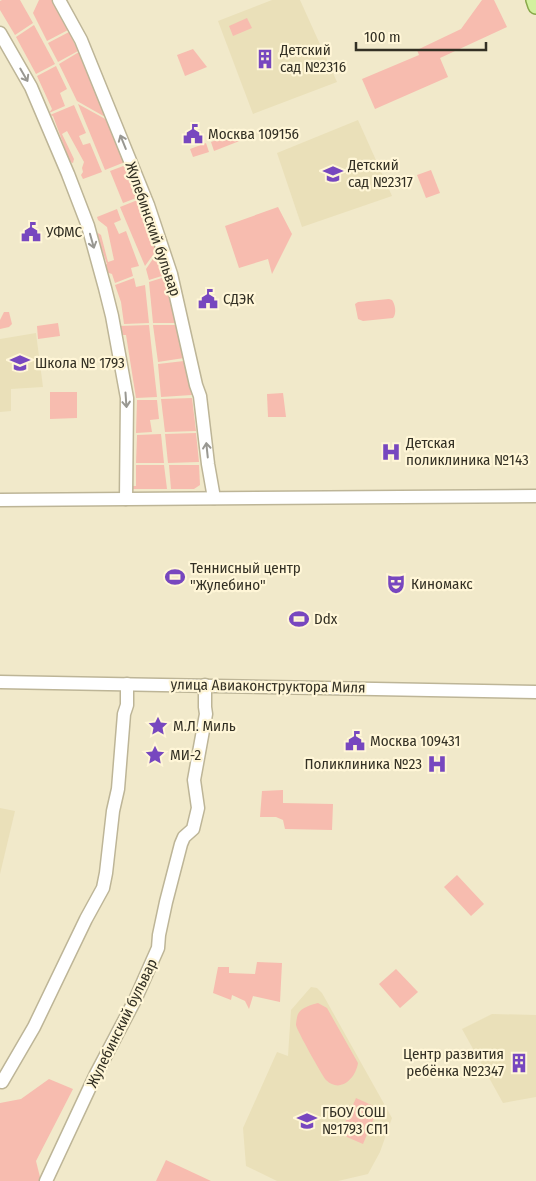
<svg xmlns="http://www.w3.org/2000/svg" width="536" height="1181" viewBox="0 0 536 1181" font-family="'Fira Sans Condensed',sans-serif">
<rect width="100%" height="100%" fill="#f1e9ca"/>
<g fill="#eae0b9">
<polygon points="272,0 300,0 337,82 253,114 218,21"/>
<polygon points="358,120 392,196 302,227 277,153"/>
<polygon points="36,333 43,387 11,389 11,411 0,412 0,339"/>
<polygon points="0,808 15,811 0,874"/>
<polygon points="311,987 317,988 322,993 392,1118 380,1152 368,1174 338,1181 277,1181 246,1166 243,1128 277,1052 288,1056 291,1010"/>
<polygon points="492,1014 536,1015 536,1097 503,1103 462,1029"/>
</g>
<g fill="#f7bcaf">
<polygon points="2,0 20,0 33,23 15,35 0,10 0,1"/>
<polygon points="39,0 52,0 68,30 47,41 33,13"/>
<polygon points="482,0 494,0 507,27 440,58 448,77 375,109 362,79 419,55 417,50 461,29"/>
<polygon points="247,18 252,28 233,36 229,26"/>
<polygon points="34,25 55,64 36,74 16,37"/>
<polygon points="69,32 78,51 58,62 48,43"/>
<polygon points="193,49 207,67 185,76 177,55"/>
<polygon points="79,52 107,118 77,101 59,64"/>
<polygon points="56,66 67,89 60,93 65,106 49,113 52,109 37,76"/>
<polygon points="78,104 109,121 125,162 105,170"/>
<polygon points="74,105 86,133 79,136 83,145 90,143 102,172 83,179 81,175 83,172 82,168 84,162 67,131 62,134 74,159 73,163 70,162 53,116 50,115"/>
<polygon points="239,132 242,140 214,151 211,142"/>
<polygon points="206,143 209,152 193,157 190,149"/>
<polygon points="126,165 139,197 123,203 110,171"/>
<polygon points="431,170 440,193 426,198 417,175"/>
<polygon points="140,199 158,248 145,266 120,207"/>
<polygon points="278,207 292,234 272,274 268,259 239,268 225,226"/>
<polygon points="117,209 121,220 114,223 119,234 126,231 139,266 131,268 133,276 115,283 112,274 106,272 103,266 107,264 102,250 97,249 94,239 98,233 101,235 108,262 114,260 107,227 98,220 97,217"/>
<polygon points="159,250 165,275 149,280 146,269"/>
<polygon points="165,277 176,323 153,323 149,282"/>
<polygon points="134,278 136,287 145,285 149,323 124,324 121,302 115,285"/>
<path d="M389,299L392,300C395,304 397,313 393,318L363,321L358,319L355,304L358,302Z"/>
<polygon points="4,312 9,312 12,324 9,327 0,329 0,320"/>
<polygon points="58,323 60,336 38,339 37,326"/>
<polygon points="149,325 157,397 136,398 126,335 119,335 118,326"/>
<polygon points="153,325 176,325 184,358 158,362"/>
<polygon points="184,361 192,395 161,397 158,364"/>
<polygon points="50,392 77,392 77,418 50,419"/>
<polygon points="283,393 286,417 268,417 267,394"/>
<polygon points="192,398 196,431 165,432 161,399"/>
<polygon points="137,400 157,400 159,419 150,420 152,432 136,433"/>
<polygon points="196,433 199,462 168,463 165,434"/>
<polygon points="161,434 164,463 136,463 137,435"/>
<polygon points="136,465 164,465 167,489 130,489 130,486 136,486"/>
<polygon points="169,465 199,465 200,485 194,489 171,489"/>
<polygon points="283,790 283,803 333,804 332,830 285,829 283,820 276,817 260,817 262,791"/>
<polygon points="457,875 484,904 471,916 444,887"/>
<polygon points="257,962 282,963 280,1002 253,996 249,1009 245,1001 232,995 231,1000 213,993 218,967 229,967 229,973 255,974"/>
<polygon points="396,969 418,992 400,1008 379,984"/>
<path d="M318,1003L327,1008L358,1063C356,1078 340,1094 326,1080C323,1077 296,1029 296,1025C296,1023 297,1016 298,1014C302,1007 311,1005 318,1003Z"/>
<polygon points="49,1079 73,1089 36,1161 41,1181 0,1181 0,1103 21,1099"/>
<polygon points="356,1098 378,1108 363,1144 340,1134"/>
<polygon points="166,1160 211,1181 156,1181"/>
</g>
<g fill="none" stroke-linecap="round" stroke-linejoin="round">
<defs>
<g id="minor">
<polyline points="59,0 81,40 148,205 171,274 196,385 200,396 208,464 214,498"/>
<polyline points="0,33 31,87 68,174 88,226 105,288 112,316 127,398 126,499"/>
<polyline points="0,500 536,496"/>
<polyline points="0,682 536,692"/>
<polyline points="2,1082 34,1027 86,919 103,888 106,873 113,811 118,789 124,714 127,705 127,684"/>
<polyline points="46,1181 96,1074 135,1000 158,948 159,935 166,902 181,844 184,837 193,829 198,808 194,780 206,714 205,707 205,685"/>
</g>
<polyline id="major" points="534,0 536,6"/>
</defs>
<use href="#minor" stroke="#bdb597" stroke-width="15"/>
<use href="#major" stroke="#88a84a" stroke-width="18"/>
<use href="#minor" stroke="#fff" stroke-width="12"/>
<use href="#major" stroke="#d3f19f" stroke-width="15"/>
</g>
<defs><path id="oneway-shaft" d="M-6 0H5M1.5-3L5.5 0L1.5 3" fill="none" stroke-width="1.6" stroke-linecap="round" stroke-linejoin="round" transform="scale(1.25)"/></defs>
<g stroke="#999892">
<use href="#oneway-shaft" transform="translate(24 75) rotate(60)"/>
<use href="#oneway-shaft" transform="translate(123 142) rotate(-112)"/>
<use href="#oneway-shaft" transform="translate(92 241) rotate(74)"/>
<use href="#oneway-shaft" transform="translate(126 400) rotate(86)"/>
<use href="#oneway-shaft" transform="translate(207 450) rotate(-96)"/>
</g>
<defs>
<symbol id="building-bare" viewBox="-9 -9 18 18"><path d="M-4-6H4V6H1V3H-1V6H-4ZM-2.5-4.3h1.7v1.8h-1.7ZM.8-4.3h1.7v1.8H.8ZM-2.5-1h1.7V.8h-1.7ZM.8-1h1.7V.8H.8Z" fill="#7747bf" stroke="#fff6d7" stroke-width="2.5" paint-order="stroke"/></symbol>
<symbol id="civic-bare" viewBox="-9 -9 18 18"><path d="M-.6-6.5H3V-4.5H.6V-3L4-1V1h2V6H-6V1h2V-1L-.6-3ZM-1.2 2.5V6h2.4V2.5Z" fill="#7747bf" stroke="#fff6d7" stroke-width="2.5" paint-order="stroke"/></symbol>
<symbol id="school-bare" viewBox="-9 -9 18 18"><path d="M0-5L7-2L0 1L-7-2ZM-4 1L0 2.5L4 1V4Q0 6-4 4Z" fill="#7747bf" stroke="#fff6d7" stroke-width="2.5" paint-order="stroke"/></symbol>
<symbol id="hospital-bare" viewBox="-9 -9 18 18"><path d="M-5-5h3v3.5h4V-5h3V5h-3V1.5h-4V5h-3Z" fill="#7747bf" stroke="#fff6d7" stroke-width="2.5" paint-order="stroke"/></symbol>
<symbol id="stadium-bare" viewBox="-9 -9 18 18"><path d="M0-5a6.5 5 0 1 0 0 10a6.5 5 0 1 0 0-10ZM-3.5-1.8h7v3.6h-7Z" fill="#7747bf" stroke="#fff6d7" stroke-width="2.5" paint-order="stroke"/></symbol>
<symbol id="theatre-bare" viewBox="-9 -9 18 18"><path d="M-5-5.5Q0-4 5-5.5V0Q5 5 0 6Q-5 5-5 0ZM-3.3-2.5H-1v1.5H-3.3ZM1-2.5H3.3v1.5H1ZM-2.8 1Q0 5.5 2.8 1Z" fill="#7747bf" stroke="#fff6d7" stroke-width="2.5" paint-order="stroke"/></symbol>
<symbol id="sight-bare" viewBox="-9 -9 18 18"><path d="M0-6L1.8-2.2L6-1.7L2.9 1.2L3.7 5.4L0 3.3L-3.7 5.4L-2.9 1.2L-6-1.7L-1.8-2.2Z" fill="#7747bf" stroke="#fff6d7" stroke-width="2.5" paint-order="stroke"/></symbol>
</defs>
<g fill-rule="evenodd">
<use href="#building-bare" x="251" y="45" width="28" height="28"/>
<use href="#civic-bare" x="179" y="120" width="28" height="28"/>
<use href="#school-bare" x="319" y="160" width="28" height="28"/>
<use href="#civic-bare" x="17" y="218" width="28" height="28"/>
<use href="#civic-bare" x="194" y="285" width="28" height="28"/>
<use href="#school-bare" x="6" y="349" width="28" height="28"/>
<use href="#hospital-bare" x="377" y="438" width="28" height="28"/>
<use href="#stadium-bare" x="161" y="563" width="28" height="28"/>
<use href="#theatre-bare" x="382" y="570" width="28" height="28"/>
<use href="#stadium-bare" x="285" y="605" width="28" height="28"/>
<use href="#sight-bare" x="144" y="712" width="28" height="28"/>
<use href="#civic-bare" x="341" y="727" width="28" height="28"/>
<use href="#sight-bare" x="141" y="741" width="28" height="28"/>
<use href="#hospital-bare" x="423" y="750" width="28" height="28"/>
<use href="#building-bare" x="505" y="1049" width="28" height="28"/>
<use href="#school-bare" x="293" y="1107" width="28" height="28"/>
</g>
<g text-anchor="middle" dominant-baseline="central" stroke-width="4.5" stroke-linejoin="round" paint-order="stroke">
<g font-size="15" fill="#333024" stroke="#fff6d7" text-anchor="start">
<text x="280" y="50">Детский<tspan x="280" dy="17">сад №2316</tspan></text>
<text x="208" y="134">Москва 109156</text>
<text x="348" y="165">Детский<tspan x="348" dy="17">сад №2317</tspan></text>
<text x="46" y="232">УФМС</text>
<text x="223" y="299">СДЭК</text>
<text x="35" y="363">Школа № 1793</text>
<text x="406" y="443">Детская<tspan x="406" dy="17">поликлиника №143</tspan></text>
<text x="190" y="568">Теннисный центр<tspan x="190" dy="17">"Жулебино"</tspan></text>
<text x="411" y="584">Киномакс</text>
<text x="314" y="619">Ddx</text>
<text x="173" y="726">М.Л. Миль</text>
<text x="370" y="741">Москва 109431</text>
<text x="170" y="755">МИ-2</text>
<text x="422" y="764" text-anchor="end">Поликлиника №23</text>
<text x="504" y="1054" text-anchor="end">Центр развития<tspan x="504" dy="17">ребёнка №2347</tspan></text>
<text x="322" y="1112">ГБОУ СОШ<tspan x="322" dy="17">№1793 СП1</tspan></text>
</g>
<g font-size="15" fill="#333024" stroke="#fff6d7">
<text transform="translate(153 229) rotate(71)">Жулебинский бульвар</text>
<text transform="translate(268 686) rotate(1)">улица Авиаконструктора Миля</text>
<text transform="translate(122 1023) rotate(-64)">Жулебинский бульвар</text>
</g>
</g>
<path d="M356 42v8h130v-8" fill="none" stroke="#333024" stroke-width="2.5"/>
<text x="364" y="42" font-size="15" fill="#333024" stroke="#fff6d7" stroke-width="4" paint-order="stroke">100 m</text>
</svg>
